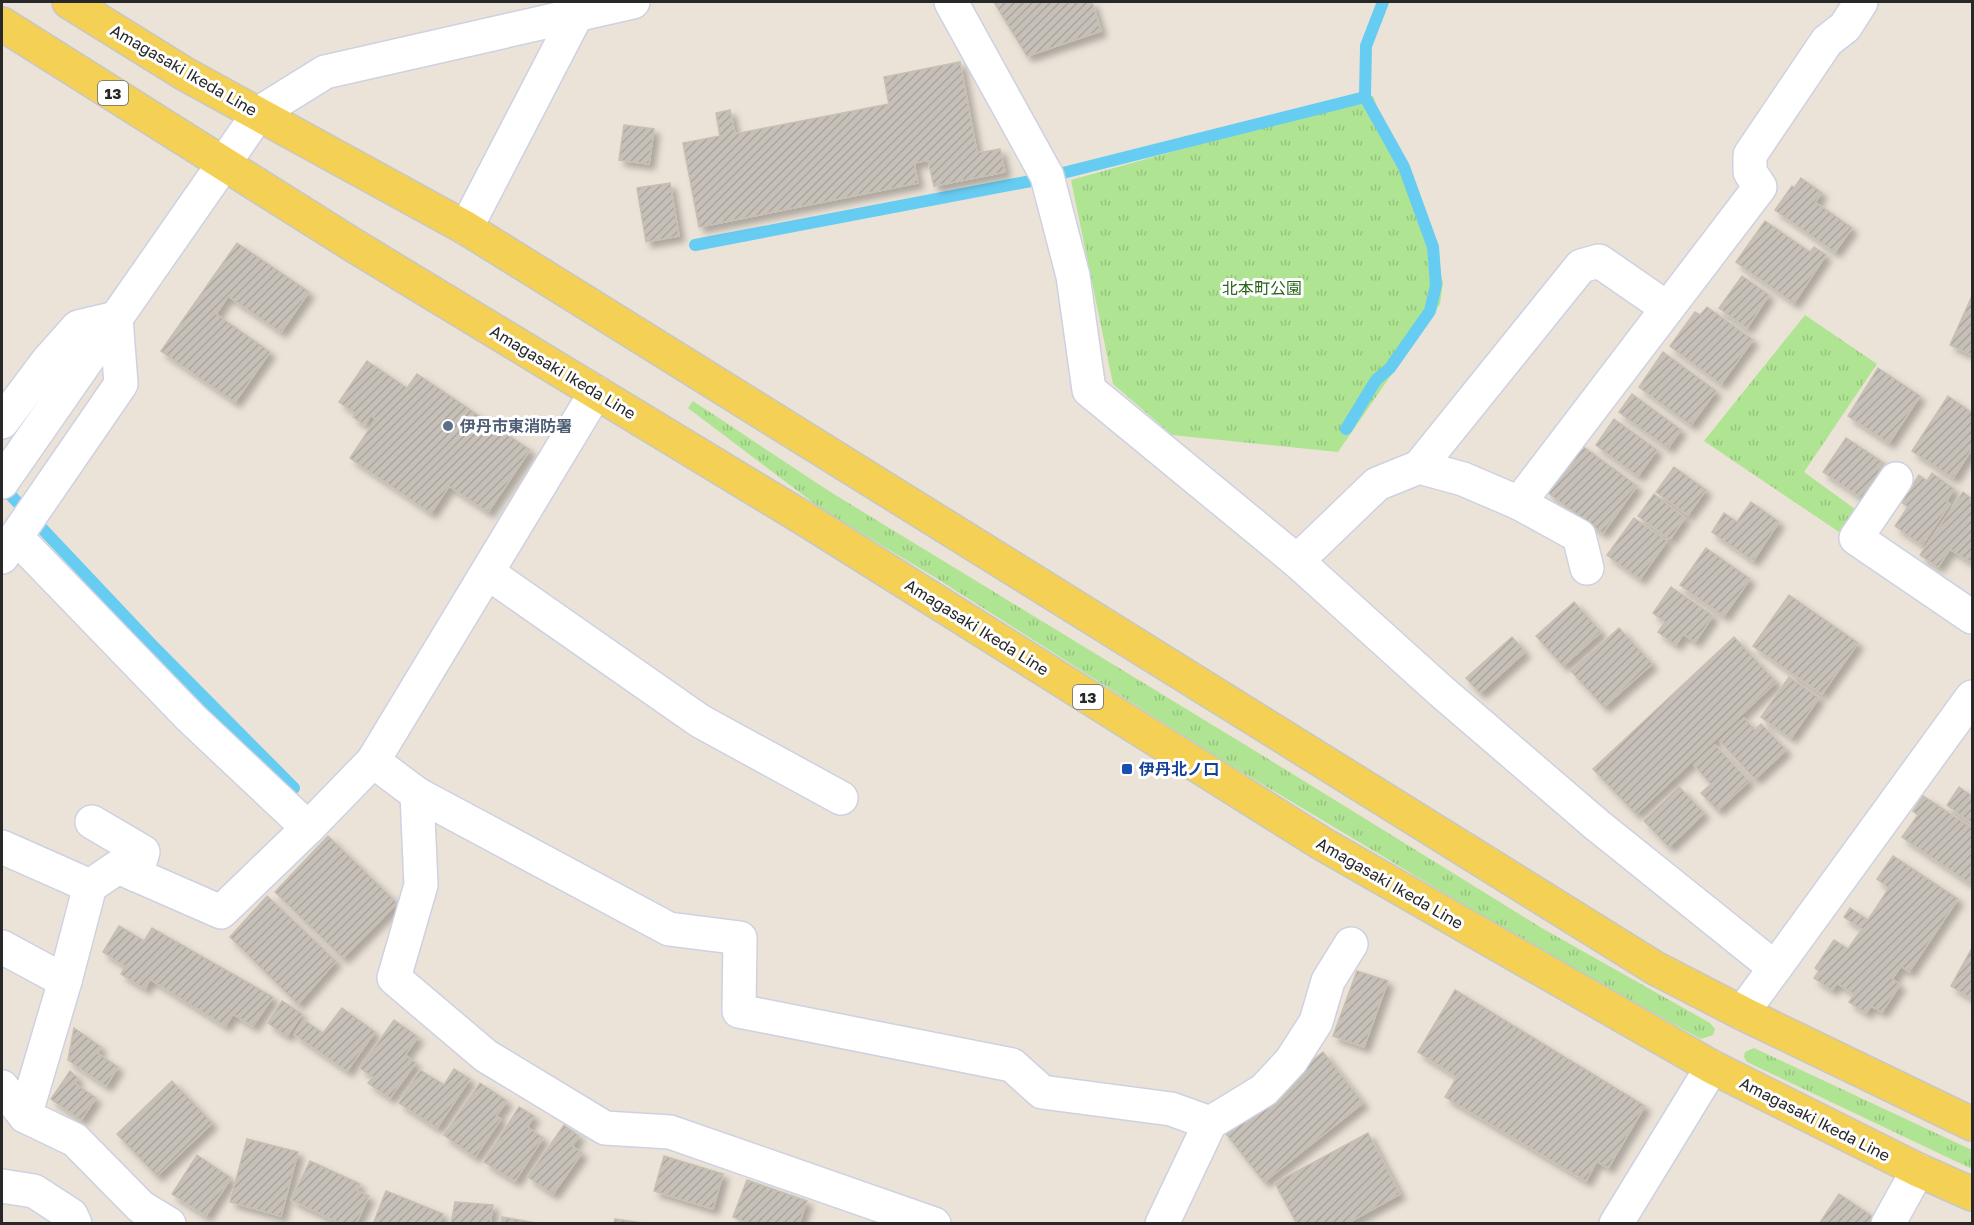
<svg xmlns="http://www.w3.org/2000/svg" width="1974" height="1225" viewBox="0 0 1974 1225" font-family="'Golos Text','Noto Sans JP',sans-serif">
<defs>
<pattern id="grass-tufts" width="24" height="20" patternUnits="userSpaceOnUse" patternTransform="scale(1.5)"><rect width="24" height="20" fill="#aee492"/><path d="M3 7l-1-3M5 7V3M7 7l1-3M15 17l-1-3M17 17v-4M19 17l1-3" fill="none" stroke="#96c47e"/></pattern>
<pattern id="building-hatch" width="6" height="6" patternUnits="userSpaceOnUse" patternTransform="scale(1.5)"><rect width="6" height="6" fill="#c6c0b8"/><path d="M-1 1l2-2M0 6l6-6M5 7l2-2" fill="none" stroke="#aaa59e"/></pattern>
<filter id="shadow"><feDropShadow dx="5.5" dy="5.5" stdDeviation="3" flood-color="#0004"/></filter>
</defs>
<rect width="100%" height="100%" fill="#ebe3d8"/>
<g fill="url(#grass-tufts)">
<polygon points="1373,96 1443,282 1440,304 1338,452 1172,435 1113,384 1071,180"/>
<polygon points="1805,315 1877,364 1804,472 1855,509 1839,532 1704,441"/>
<polygon points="693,401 832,493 1296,776 1540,927 1710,1023 1715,1029 1713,1035 1701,1039 1551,957 1222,760 936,578 823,510 688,408"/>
<polygon points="1754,1048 1972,1150 1972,1169 1747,1062 1744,1057 1745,1052"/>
</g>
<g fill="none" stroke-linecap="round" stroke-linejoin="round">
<g stroke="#67ccf2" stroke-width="12">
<polyline points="695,245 1031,181 1365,97"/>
<polyline points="1346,429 1376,380 1390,368 1430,311 1436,285 1433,247 1404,167 1365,97 1366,46 1383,2"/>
<polyline points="2,486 155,648 294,788"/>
</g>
</g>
<g fill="url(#building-hatch)" stroke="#c6bfb2" stroke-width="1.5" filter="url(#shadow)">
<polygon points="994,2 1092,2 1101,31 1027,56"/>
<polygon points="960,62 977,153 1000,149 1005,172 934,186 928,160 914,163 918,183 699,227 683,143 720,136 716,113 730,110 735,134 889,104 884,77"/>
<polygon points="624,125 654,129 649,164 619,160"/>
<polygon points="1801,178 1822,193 1815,202 1852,228 1835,252 1775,210 1792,186 1794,188"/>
<polygon points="670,183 679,236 646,242 637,188"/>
<polygon points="1765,221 1810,252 1814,247 1826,255 1794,303 1736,262"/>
<polygon points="237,243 309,292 281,332 228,296 216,314 270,352 235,402 161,351"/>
<polygon points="1742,276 1769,295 1747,328 1719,308"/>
<polygon points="1972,296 1972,355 1950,345"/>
<polygon points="1707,307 1753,340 1721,384 1670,346 1695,312 1700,315"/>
<polygon points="1663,352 1716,391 1691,425 1639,387"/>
<polygon points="367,361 407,388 417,374 530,450 488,512 449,486 431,513 350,458 376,419 371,415 365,425 353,417 355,413 339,402"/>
<polygon points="1878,368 1920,396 1889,443 1848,416"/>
<polygon points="1632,394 1681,430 1668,448 1619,412"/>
<polygon points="1948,396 1972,413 1972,449 1953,478 1912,451"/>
<polygon points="1614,419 1657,450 1638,476 1596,445"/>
<polygon points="1846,438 1884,463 1862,498 1823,472"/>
<polygon points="1581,445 1637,486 1603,533 1547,492"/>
<polygon points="1674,467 1706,490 1688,515 1656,492"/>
<polygon points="1932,473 1954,489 1946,501 1950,504 1922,545 1895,526 1908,507 1901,502 1919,475 1927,481"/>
<polygon points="1963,492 1972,499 1972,563 1950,549 1938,567 1920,555"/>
<polygon points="1654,494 1685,518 1670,539 1638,516"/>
<polygon points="1751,502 1779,522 1753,561 1712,532 1724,513 1737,522"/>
<polygon points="1634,518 1667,541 1640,579 1607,555"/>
<polygon points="1706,548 1750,579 1724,616 1680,585"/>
<polygon points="1671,587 1713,616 1695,642 1683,634 1676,645 1658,632 1665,622 1653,613"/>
<polygon points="1789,595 1858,643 1822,694 1753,646"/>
<polygon points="1574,602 1601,632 1563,666 1536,636"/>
<polygon points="1619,628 1652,664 1604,707 1571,671"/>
<polygon points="1512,637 1525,652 1480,693 1466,678"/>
<polygon points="1734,637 1776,682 1636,814 1593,769"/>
<polygon points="1789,677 1819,698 1791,738 1761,717"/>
<polygon points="1744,718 1755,730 1761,724 1786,750 1755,779 1720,741"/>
<polygon points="1715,745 1749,781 1718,810 1701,793 1711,784 1694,765"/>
<polygon points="1679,787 1704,813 1669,847 1644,821"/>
<polygon points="1959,787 1972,796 1972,794 1972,823 1947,805"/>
<polygon points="1923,796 1972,828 1971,884 1902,837 1918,815 1913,811"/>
<polygon points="328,836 397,903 343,958 275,892"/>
<polygon points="1893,856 1958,899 1909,972 1901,966 1892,979 1900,985 1882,1012 1871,1006 1866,1013 1849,1002 1854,994 1837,983 1832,990 1814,978 1819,971 1815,968 1834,940 1848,949 1862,929 1844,917 1850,908 1868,920 1889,888 1877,879"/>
<polygon points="267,896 336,961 298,1004 230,937"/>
<polygon points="119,926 144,941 152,928 273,997 253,1026 233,1014 225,1026 150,979 145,989 121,974 125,966 103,952"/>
<polygon points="1972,948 1972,999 1951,986"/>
<polygon points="1357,971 1388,981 1364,1047 1333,1036"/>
<polygon points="1455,990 1645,1106 1608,1168 1597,1161 1586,1181 1445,1097 1457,1077 1418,1052"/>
<polygon points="282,1001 302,1014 287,1036 268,1023"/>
<polygon points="342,1008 375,1032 347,1071 294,1034 304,1020 323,1033"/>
<polygon points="394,1020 418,1037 405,1055 416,1063 390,1098 368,1083 373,1077 360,1068"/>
<polygon points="74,1028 101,1047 97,1053 118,1067 106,1086 68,1060"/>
<polygon points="1323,1052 1363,1103 1264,1182 1224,1131"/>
<polygon points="454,1069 470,1079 437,1128 399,1103 420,1070 444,1085"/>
<polygon points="70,1071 78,1078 74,1083 96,1098 81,1120 51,1099"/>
<polygon points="172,1081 212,1123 157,1176 117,1134"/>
<polygon points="480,1083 507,1101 496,1116 501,1119 475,1157 444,1135"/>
<polygon points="519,1107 534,1116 527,1127 543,1138 515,1181 484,1162"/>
<polygon points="564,1125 579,1136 572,1146 582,1153 553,1194 528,1177"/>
<polygon points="1368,1133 1400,1194 1346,1224 1297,1224 1275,1183"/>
<polygon points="247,1139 298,1152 281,1216 230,1202"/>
<polygon points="197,1155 231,1178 206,1216 172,1194"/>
<polygon points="664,1156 723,1174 713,1209 654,1191"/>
<polygon points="310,1161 360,1184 357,1191 369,1196 356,1224 342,1224 291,1200"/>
<polygon points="747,1180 807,1201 799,1224 752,1224 733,1217"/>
<polygon points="386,1191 443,1214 439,1224 373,1224"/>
<polygon points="1839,1194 1873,1217 1869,1224 1819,1224"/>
<polygon points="455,1202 493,1205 490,1224 451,1224"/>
<polygon points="502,1217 541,1224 501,1224"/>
<polygon points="615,1219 642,1223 642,1224 614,1224"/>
</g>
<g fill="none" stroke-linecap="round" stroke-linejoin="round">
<defs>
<g id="minor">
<polyline points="951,2 1047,176 1073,276 1089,390 1297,561 1441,691 1597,825 1775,968 1742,1013"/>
<polyline points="466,228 577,14"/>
<polyline points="2,422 47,362 78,327 116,318 121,384 2,557"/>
<polyline points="1419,467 1581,266 1599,261 1667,308"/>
<polyline points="1896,479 1856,538 1972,617"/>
<polyline points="2,482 259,113 325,72 633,2"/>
<polyline points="1519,503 1579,536 1587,568"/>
<polyline points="16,537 191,718 308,828"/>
<polyline points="1297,561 1377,484 1419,467 1463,479 1519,503 1760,187 1750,172 1750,155 1827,41 1845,27 1861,2"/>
<polyline points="488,573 700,721 841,798"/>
<polyline points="373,761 417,794 421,885 394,978 486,1056 605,1128 670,1132 934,1224"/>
<polyline points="417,794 669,929 740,938 739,1011 1012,1065 1042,1092 1171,1109 1210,1123"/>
<polyline points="92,822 143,852 136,875"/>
<polyline points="2,847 90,886"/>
<polyline points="2,947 65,981"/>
<polyline points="1775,968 1972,697"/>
<polyline points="2,1087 25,1116"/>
<polyline points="2,1186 34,1191 71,1215 75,1224"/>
<polyline points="169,1224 141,1207 75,1140 25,1116 65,981 90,886 118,867 221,912 308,828 373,761 596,392"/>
<polyline points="1162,1224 1210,1123 1264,1090 1291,1061 1316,1022 1328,981 1351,944"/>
<polyline points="1616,1224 1712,1067"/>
<polyline points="1888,1224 1918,1170"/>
</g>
<g id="major">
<polyline points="69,2 185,74 466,228 1655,968 1742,1013 1972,1124"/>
<polyline points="2,24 353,245 813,524 1321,843 1712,1067 1918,1170 1972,1194"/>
</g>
</defs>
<use href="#minor" stroke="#ced1e2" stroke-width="36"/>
<use href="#major" stroke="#c7c7c7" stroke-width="36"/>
<use href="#minor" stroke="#fff" stroke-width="33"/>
<use href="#major" stroke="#f4d054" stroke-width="33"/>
</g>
<circle fill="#5c6f8a" stroke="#fff" stroke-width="2" cx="448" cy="426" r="6"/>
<rect fill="#1a4fb4" stroke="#fff" stroke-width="2" x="1121" y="763" width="12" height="12" rx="3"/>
<g text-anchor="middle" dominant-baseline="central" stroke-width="6" stroke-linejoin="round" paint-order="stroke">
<g fill="#fff" stroke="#686868" stroke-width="1.5">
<rect x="98" y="81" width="30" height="24" rx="4.5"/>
<rect x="1073" y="685" width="30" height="24" rx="4.5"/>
</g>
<g font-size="15" font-weight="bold" fill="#282828">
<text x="113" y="93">13</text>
<text x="1088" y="697">13</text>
</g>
<g font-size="16" fill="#282828" stroke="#fff">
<text transform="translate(184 70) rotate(30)">Amagasaki Ikeda Line</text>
<text transform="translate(563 372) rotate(31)">Amagasaki Ikeda Line</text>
<text transform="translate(977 627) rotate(32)">Amagasaki Ikeda Line</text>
<text transform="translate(1390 883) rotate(30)">Amagasaki Ikeda Line</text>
<text transform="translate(1815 1119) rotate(27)">Amagasaki Ikeda Line</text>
</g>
<g font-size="16" fill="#276517" stroke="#fff">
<text x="1262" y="288">北本町公園</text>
</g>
<g font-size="16" font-weight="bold" fill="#4e5e75" stroke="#fff" text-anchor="start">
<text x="460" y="426">伊丹市東消防署</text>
</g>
<g font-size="16" font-weight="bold" fill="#164399" stroke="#fff" text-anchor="start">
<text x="1139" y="769">伊丹北ノ口</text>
</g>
</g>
<rect width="1974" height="1225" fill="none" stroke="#282828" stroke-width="6"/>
</svg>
